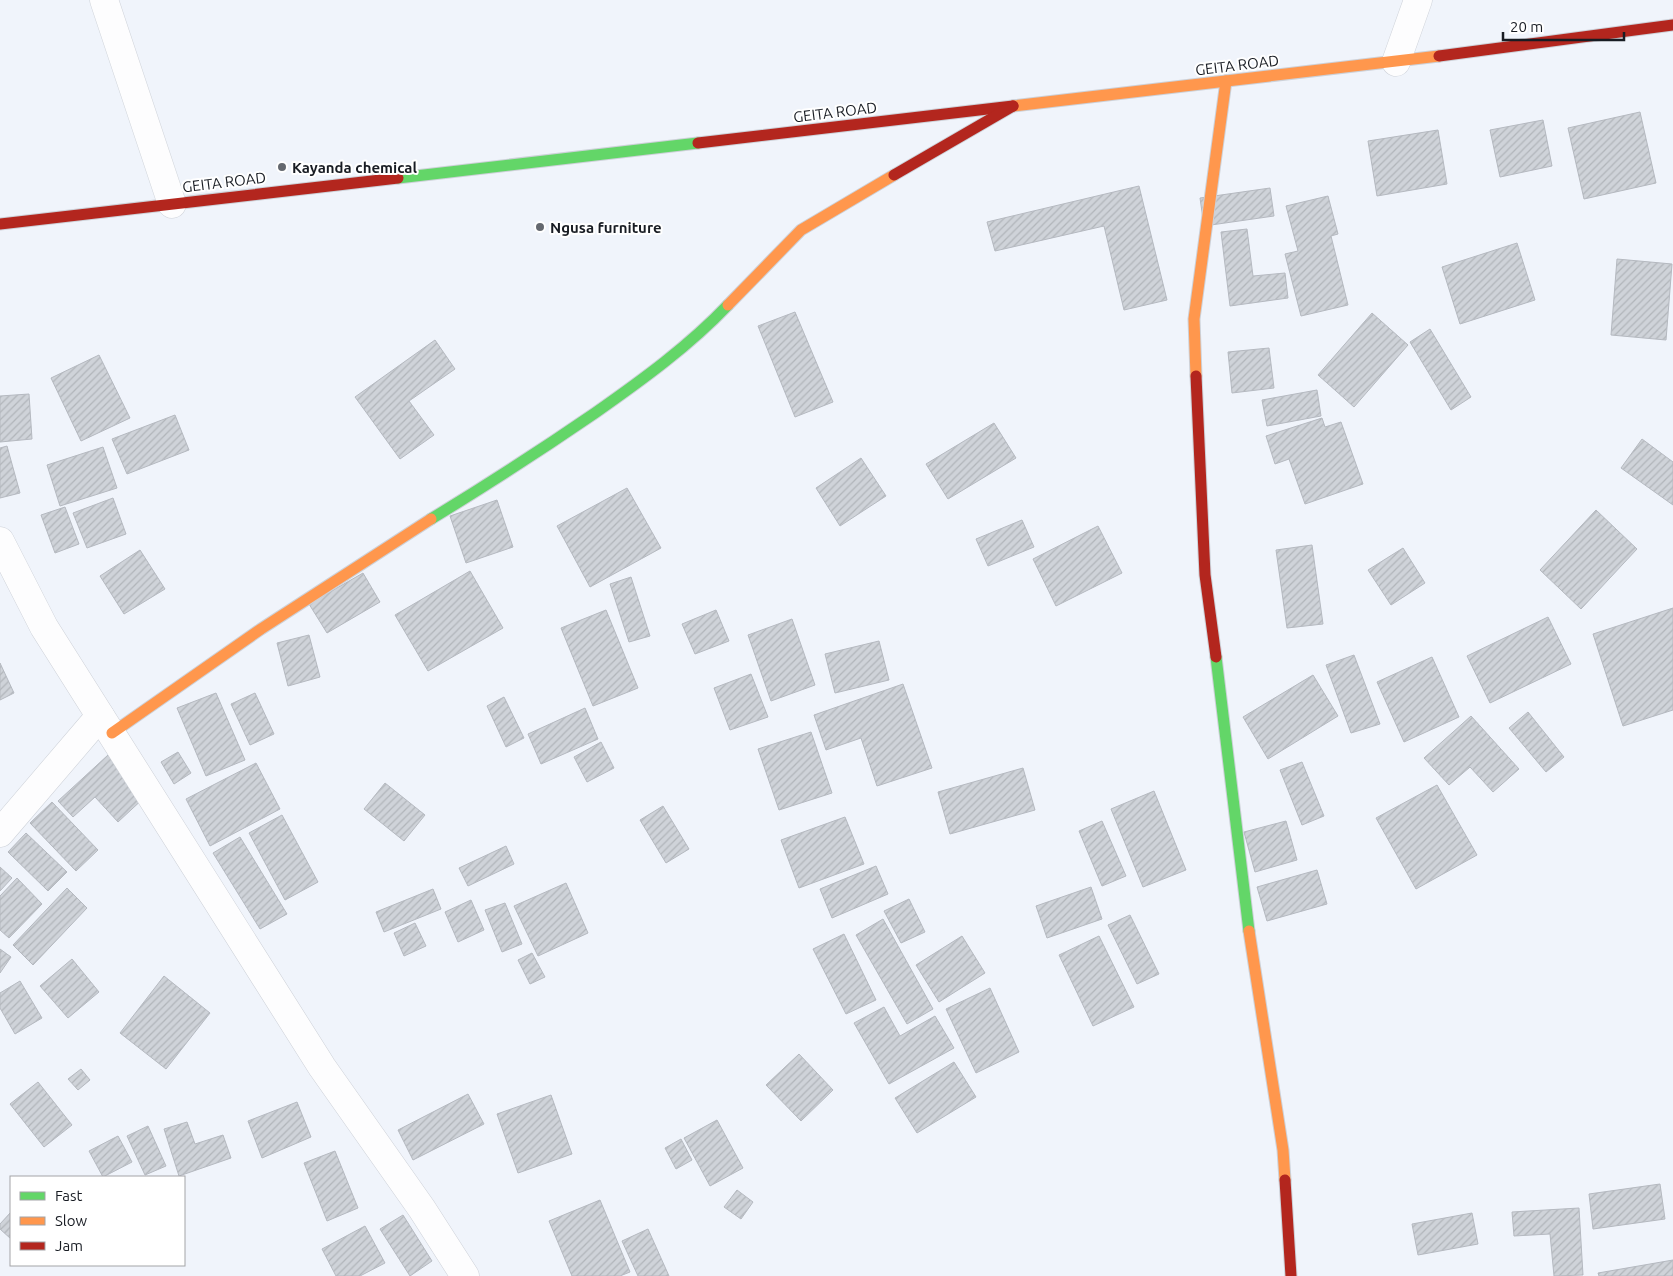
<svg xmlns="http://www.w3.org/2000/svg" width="1673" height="1276" viewBox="0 0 1673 1276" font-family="Ubuntu,sans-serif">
<defs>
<pattern id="building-hatch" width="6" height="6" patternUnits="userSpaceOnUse" patternTransform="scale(1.25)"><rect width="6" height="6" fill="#cfd3d9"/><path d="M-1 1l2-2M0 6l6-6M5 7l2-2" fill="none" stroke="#b1b5ba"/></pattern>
</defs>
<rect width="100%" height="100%" fill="#f0f4fb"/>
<g fill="url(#building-hatch)" stroke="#b5b9c0">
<polygon points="1640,112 1656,183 1584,199 1568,128"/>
<polygon points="1543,120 1552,166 1500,177 1490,130"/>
<polygon points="1438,130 1447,184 1377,196 1368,141"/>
<polygon points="1139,186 1167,300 1124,310 1104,226 995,251 987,222"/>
<polygon points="1270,188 1274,216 1204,226 1200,198"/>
<polygon points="1328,196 1338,234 1331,236 1348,305 1301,316 1285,254 1298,251 1286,206"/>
<polygon points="1247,229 1253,276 1285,273 1288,298 1230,306 1221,232"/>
<polygon points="1517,243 1535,300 1460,324 1442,267"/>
<polygon points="1617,259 1672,264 1666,340 1611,335"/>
<polygon points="795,312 833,402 795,417 758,326"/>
<polygon points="1372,313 1408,345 1354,407 1318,375"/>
<polygon points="1430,329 1471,397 1451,410 1410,342"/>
<polygon points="435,340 455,369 409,401 434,435 400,459 355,397"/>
<polygon points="1269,348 1274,388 1232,393 1228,352"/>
<polygon points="99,355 130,418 81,441 51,378"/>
<polygon points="1317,390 1321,416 1267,426 1262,400"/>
<polygon points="29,394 32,439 0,442 0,396"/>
<polygon points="175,415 189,450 127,474 112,439"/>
<polygon points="1322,418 1325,427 1341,422 1363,484 1305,504 1289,459 1275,464 1266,436"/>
<polygon points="994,423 1016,458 948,499 926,464"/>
<polygon points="1642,439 1673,462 1673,505 1621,468"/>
<polygon points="7,446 20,493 0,498 0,448"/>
<polygon points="103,447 117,488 60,506 47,465"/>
<polygon points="861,458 886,496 840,526 816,488"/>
<polygon points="627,488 661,548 590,587 557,526"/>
<polygon points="113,498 126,534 87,548 73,513"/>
<polygon points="497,500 513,547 466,563 450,516"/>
<polygon points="65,507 79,544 55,553 41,515"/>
<polygon points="1596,510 1637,549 1581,609 1540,570"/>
<polygon points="1022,520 1034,547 988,566 976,539"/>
<polygon points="1098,526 1122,573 1056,606 1033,559"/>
<polygon points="1312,545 1323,624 1287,628 1276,550"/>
<polygon points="1403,548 1425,583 1391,605 1368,570"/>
<polygon points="140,550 165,589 124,614 100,576"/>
<polygon points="470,571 503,628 428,671 395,615"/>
<polygon points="363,573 380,602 327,633 309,604"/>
<polygon points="631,577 650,636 629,642 610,584"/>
<polygon points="1673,608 1673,710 1623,726 1593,634"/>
<polygon points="606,610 638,688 593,706 561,628"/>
<polygon points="716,610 729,641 695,654 682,624"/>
<polygon points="1548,617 1571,664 1490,703 1467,656"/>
<polygon points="792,619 815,685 771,701 748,635"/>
<polygon points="309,635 320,677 288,686 277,643"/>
<polygon points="879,641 889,680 835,693 825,654"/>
<polygon points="1354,655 1380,724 1351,733 1326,665"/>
<polygon points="1432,657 1459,717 1404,742 1377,682"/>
<polygon points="0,663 14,693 0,700"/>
<polygon points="751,674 768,717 730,730 714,688"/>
<polygon points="1313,675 1338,716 1268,759 1243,717"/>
<polygon points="903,684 932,768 877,786 861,738 826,750 814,715"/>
<polygon points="216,693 245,760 206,776 177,708"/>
<polygon points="255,693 274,734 250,745 231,704"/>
<polygon points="504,697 524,738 506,747 487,706"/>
<polygon points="585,708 598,739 541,764 528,734"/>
<polygon points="1528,712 1564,757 1546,772 1509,728"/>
<polygon points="1471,716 1519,769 1493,792 1470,767 1449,785 1424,758"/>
<polygon points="811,732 832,793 779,810 758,749"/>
<polygon points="601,742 614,768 587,782 574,757"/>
<polygon points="178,752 191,773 174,784 161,762"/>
<polygon points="108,755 146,796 118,822 95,797 73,817 58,801"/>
<polygon points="1302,762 1324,816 1302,825 1280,770"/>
<polygon points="256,763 280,809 210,846 186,799"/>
<polygon points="1023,768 1035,810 950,834 938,792"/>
<polygon points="385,783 425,815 404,841 364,809"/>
<polygon points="1437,785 1477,855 1416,889 1376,818"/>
<polygon points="1154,791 1186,870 1143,887 1111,809"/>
<polygon points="52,802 98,850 76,871 30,823"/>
<polygon points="663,806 689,849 666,863 640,820"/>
<polygon points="282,815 318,882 285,900 249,833"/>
<polygon points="845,817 864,864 799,888 781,840"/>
<polygon points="1102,821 1126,876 1102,886 1079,831"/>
<polygon points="1286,821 1297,860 1255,872 1244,832"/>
<polygon points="26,833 67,872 48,891 8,852"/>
<polygon points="240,837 287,914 260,929 213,853"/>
<polygon points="506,846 514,864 468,886 459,868"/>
<polygon points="876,866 888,894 832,918 820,889"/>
<polygon points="0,867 12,878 0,891"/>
<polygon points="1317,870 1327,904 1267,921 1257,887"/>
<polygon points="17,878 42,904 9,938 0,930 0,896"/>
<polygon points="566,883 588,933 538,956 514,906"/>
<polygon points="1091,887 1102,919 1047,938 1036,906"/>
<polygon points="67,888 87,908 33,965 13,945"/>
<polygon points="433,889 441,909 384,932 376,912"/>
<polygon points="909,899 925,932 901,943 884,911"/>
<polygon points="471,900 484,930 458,942 445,912"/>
<polygon points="505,903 522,944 502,952 485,910"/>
<polygon points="1130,915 1159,974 1137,984 1108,925"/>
<polygon points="883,919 933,1009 907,1024 856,935"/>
<polygon points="415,923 426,946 404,956 394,933"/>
<polygon points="844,934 876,1000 846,1014 813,949"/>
<polygon points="962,936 985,973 939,1002 916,965"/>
<polygon points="1099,936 1134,1007 1093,1026 1059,955"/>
<polygon points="0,949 11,957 0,973"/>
<polygon points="532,953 545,977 530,984 518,960"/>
<polygon points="72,959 99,992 68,1018 40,986"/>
<polygon points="164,976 210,1013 166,1069 120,1033"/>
<polygon points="20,981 42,1018 15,1034 0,1008 0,993"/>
<polygon points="990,988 1019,1052 976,1073 946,1009"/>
<polygon points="884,1007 900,1036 935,1016 954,1048 889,1084 854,1023"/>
<polygon points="799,1054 833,1090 801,1121 766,1085"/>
<polygon points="954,1062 976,1097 917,1133 895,1098"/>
<polygon points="81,1069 90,1080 78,1090 68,1079"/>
<polygon points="38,1082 72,1125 44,1147 10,1104"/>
<polygon points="468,1094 484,1124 413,1160 398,1130"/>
<polygon points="551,1095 572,1154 518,1173 497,1114"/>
<polygon points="297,1102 311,1137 262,1158 248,1121"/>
<polygon points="717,1120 743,1168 710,1186 684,1138"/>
<polygon points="187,1122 195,1144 223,1135 231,1158 179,1176 164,1129"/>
<polygon points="148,1126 166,1166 145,1175 127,1136"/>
<polygon points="118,1136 132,1162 103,1177 89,1151"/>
<polygon points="681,1139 692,1160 676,1169 665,1148"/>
<polygon points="335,1151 358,1208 327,1221 304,1163"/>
<polygon points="1660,1184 1665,1219 1593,1229 1589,1194"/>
<polygon points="737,1190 753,1202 741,1219 724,1207"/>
<polygon points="600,1200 630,1272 620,1276 572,1276 549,1221"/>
<polygon points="1579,1208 1583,1275 1554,1276 1550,1234 1514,1236 1512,1212"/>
<polygon points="11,1212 11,1239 0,1229 0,1224"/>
<polygon points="1472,1213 1478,1244 1418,1255 1412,1224"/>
<polygon points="403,1215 432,1261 410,1276 380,1229"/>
<polygon points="365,1226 385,1263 360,1276 336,1276 322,1249"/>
<polygon points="648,1229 669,1276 638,1276 622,1241"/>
<polygon points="1673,1260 1673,1276 1599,1276 1598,1273"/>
</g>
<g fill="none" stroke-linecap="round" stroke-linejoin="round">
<defs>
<g id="street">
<polyline points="104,0 172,204"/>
<polyline points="1396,62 1418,0"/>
<polyline points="0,541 44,627 322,1067 422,1209 465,1276"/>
<polyline points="0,833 100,716"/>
</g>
<g id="fast">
<polyline points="398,178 698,143"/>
<path d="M431,519C487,485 541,450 595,413C642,380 689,346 728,305"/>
<polyline points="1216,657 1249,931"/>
</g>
<g id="slow">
<polyline points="1013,106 1439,56"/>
<polyline points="728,305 801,230 894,175"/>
<polyline points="1196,376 1194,319 1226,81"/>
<polyline points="112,733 261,629 431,519"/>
<polyline points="1249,931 1283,1150 1285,1180"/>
</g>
<g id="jam">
<polyline points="1439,56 1673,25"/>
<polyline points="698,143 1013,106"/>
<polyline points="894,175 1013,106"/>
<polyline points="0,224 398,178"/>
<polyline points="1196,376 1205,575 1216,657"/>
<polyline points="1285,1180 1291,1276"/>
</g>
</defs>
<use href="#street" stroke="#cdd1d8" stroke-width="29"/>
<use href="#fast" stroke="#cdd1d8" stroke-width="13"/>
<use href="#slow" stroke="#cdd1d8" stroke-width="13"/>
<use href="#jam" stroke="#cdd1d8" stroke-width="13"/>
<use href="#street" stroke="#fdfdfe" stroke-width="28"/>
<use href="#fast" stroke="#63d668" stroke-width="11"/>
<use href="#slow" stroke="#ff974d" stroke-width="11"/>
<use href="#jam" stroke="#b3261e" stroke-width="11"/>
</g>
<g fill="#64686f" stroke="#fff" stroke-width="2">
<circle cx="282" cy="167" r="5"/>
<circle cx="540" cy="227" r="5"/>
</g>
<g text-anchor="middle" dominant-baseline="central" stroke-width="4" stroke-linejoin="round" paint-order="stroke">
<g font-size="15" fill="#181c23" stroke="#fff">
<text transform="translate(1237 65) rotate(-7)">GEITA ROAD</text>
<text transform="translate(835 112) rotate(-7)">GEITA ROAD</text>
<text transform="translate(224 182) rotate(-7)">GEITA ROAD</text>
</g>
<g font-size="15" font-weight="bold" fill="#181c23" stroke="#fff" text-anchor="start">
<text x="292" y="167">Kayanda chemical</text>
<text x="550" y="227">Ngusa furniture</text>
</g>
</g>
<rect x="10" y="1176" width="175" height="90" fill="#ffffff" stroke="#a3a4a7"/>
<rect x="20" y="1192" width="25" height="8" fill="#63d668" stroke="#a3a4a7"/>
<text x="55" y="1201" font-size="15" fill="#181c23">Fast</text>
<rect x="20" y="1217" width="25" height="8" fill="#ff974d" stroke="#a3a4a7"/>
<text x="55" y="1226" font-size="15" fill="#181c23">Slow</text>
<rect x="20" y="1242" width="25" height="8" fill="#b3261e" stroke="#a3a4a7"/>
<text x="55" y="1251" font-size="15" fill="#181c23">Jam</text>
<path d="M1503 32v8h121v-8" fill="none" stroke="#181c23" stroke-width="2.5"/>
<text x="1510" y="32" font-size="15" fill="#181c23" stroke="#ffffff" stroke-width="4" paint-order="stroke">20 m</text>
</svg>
